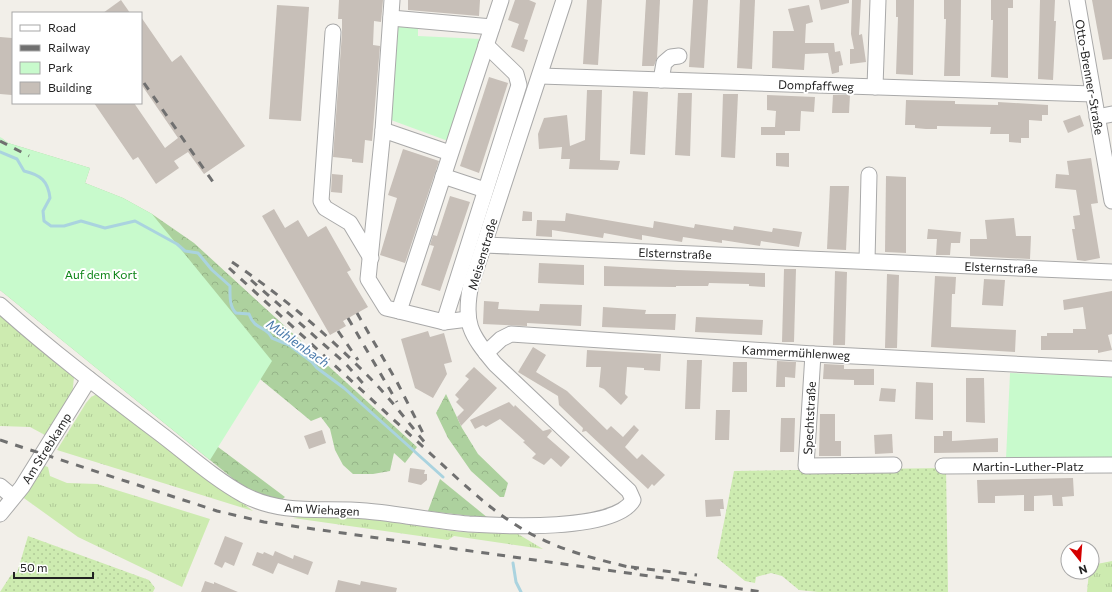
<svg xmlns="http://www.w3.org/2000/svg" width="1112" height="592" viewBox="0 0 1112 592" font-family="Commissioner,sans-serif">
<defs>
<pattern id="grass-tufts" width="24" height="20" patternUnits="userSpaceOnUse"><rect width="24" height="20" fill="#cdebb0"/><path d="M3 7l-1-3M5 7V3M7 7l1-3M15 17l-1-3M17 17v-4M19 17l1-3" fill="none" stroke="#b0c997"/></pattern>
<pattern id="forest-crowns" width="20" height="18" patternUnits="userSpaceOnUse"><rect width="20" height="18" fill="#add19e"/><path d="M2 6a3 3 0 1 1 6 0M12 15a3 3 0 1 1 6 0" fill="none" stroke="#95b388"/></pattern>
<pattern id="garden-dots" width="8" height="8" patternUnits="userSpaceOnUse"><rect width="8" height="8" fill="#cdebb0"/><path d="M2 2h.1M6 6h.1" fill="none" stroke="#b0c997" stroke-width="1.8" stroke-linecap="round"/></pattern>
</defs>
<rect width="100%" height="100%" fill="#f2efe9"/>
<g fill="url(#grass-tufts)">
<polygon points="0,308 66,363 74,377 72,397 45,435 30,427 0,426"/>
<polygon points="97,394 105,396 253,511 57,450 86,403 91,397"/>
<polygon points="42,465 48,467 50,476 67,483 97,484 210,519 182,587 78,537 21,496"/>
<polygon points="323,512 460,532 518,534 543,549 454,536 448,540 293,518"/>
<polygon points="1112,561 1112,592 1087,592 1089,572 1092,572 1092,565"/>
</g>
<g fill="url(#forest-crowns)">
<polygon points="0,137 8,143 90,168 85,183 123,198 152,214 194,243 417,447 405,463 394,453 390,471 373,474 353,474 343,465 335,450 330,429 321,417 311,421 260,379"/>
<polygon points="0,274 218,447 285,497 273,507 247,490 0,290"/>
<polygon points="446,394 462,428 478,454 508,483 504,497 500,497 471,471 448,438 436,413"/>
<polygon points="440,479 488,518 428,511"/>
</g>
<g fill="#c8facc">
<polygon points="418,23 418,36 481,39 448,141 391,120 394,24"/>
<polygon points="0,137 8,143 90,168 85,183 123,198 152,214 272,361 210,460 0,290"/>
<polygon points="1010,373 1112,377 1112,459 1006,459"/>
</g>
<g fill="url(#garden-dots)">
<polygon points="946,468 948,592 818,592 799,590 782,576 771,573 756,577 755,583 745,581 717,558 734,471"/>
<polygon points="28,536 149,580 155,588 153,592 0,592 11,575 17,573"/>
</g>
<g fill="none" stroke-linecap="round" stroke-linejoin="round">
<g stroke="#aad3df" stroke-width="3">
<path d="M0,152L17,159L24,171C41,175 48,181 50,198L43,211L44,221L51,226H64L81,221L105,228L135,221L177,244L185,251L198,253L212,270L230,286C230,294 229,307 236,313L249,314C255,331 266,325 272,338L289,345L312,362L317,368L344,388L443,477"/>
<polyline points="513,563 516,582 521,592"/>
</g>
</g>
<g fill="#c7bfb8">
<polygon points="121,0 130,13 103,13"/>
<polygon points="339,0 383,0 381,22 374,21 373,45 380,46 372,141 365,140 363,163 352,162 352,159 333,157 342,33 342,19 338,19"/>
<polygon points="408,0 480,0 479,16 408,10"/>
<polygon points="515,0 529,0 536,3 524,39 528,40 524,52 511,47 519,24 508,20"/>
<polygon points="587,0 602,0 598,65 583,64"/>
<polygon points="646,0 660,0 657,58 654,66 642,66"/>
<polygon points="693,0 708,0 704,68 689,67"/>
<polygon points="740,0 755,0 752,69 737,68"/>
<polygon points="819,0 849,0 849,3 821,10"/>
<polygon points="852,0 861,0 859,35 862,34 866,62 850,64 850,49 854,49 851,34"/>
<polygon points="896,0 914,0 913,75 896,74 898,17 896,17"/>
<polygon points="944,0 961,0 960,76 944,76 946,19 944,19"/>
<polygon points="991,0 1013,0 1013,8 1008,8 1008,78 991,77 993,20 991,20"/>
<polygon points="1040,0 1055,0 1054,21 1056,21 1053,80 1038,79"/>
<polygon points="1092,0 1112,0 1112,59 1103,60"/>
<polygon points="277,5 309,7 301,121 269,119"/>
<polygon points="809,5 813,22 806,24 805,43 834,43 835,52 840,51 843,65 839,66 839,72 832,74 828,53 805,54 804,70 772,68 773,31 794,31 788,9"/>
<polygon points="141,17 172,62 181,55 245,146 204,174 188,152 174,161 179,168 156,184 138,157 133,160 94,103 134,103 165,148 178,138 141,84"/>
<polygon points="0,37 12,38 12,95 0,94"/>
<polygon points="489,77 508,83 479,173 460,166"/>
<polygon points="587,90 602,90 600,160 620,161 618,170 569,169 570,159 561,159 562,147 539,149 538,134 544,118 567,115 570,146 585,140"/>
<polygon points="633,91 648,92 645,155 630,154"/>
<polygon points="678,93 692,93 690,156 675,155"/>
<polygon points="723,94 738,94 735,158 721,157"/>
<polygon points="767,95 815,97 814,112 801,111 800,131 785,131 785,135 761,135 761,127 775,127 776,111 767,110"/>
<polygon points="833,95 850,95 849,113 832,113"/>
<polygon points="906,100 955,101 955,104 998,105 998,102 1048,105 1048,115 1042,115 1042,121 1029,120 1029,138 1021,138 1021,143 1009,142 1009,134 990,134 991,127 937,126 937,129 926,129 915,128 915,125 905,125"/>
<polygon points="1080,115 1084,126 1068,133 1063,121"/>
<polygon points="403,149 439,161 405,263 380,255 397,198 388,195"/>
<polygon points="776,153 789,153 789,167 776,166"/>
<polygon points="1091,158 1098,203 1091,204 1100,258 1085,261 1077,260 1072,229 1075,229 1073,216 1080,215 1076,190 1055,188 1056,174 1069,175 1067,161"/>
<polygon points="332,174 343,175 342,193 331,192"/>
<polygon points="886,176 906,177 906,253 885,252"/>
<polygon points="830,186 849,186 846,250 827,249"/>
<polygon points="450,196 470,202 440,291 421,285 434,246 430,245 433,235 437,236"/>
<polygon points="274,209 285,228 298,220 308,237 326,226 351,270 347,272 368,307 343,321 346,326 330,335 262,216"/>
<polygon points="523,211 532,212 532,221 522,221"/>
<polygon points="566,213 653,228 654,221 694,228 695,224 733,230 734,226 772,232 773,228 802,232 799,247 761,241 760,246 722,240 722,243 683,237 682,242 642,235 642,240 604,233 603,238 552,230 552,237 536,236 537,220 565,221"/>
<polygon points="1014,218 1016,236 1031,236 1030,259 970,256 970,239 987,239 985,220"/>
<polygon points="928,229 961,232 960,243 951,243 950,255 936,255 937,239 927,239"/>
<polygon points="539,263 584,265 584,285 538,283"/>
<polygon points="604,266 677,270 765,273 765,287 749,286 749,284 709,283 708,286 676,286 676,287 604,286"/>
<polygon points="784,269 796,269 794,342 782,342"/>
<polygon points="835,271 847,272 845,345 833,345"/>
<polygon points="887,274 899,275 897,348 885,348"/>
<polygon points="935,276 956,277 955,294 952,294 951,327 1016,330 1015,352 931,347"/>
<polygon points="984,279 1005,280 1003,306 982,305"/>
<polygon points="1112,291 1112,334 1108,335 1112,350 1098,353 1098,350 1041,350 1041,336 1047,336 1047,333 1073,333 1073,329 1086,329 1083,307 1064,310 1063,300"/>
<polygon points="484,301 499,302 498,309 539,311 540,304 582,305 581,326 527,323 527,326 483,324"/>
<polygon points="603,307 646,310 645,314 676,314 675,330 602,327"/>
<polygon points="696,317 763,320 762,335 695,332"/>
<polygon points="428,331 430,337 444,333 452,362 444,364 447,374 433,398 415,388 401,339"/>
<polygon points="533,347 546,355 536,372 567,391 607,430 611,426 623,437 634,425 639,430 625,447 637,459 642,454 665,475 654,486 652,484 648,489 586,431 582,432 583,428 559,405 558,396 518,372"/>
<polygon points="587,350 661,354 660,371 644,370 644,368 627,367 625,394 628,397 621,405 604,389 599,387 601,367 586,367"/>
<polygon points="687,360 702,360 700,409 685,409"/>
<polygon points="777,361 796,362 795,378 785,377 785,387 776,387"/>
<polygon points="733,362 747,362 747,392 732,392"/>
<polygon points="824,364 844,365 844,369 874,369 874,385 854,385 854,380 823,379"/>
<polygon points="474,367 497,388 461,426 457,417 464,410 456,402 459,399 455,395 469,379 465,376"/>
<polygon points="966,378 984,378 985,423 966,422"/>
<polygon points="916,382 933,383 933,420 915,419"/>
<polygon points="881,388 896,389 895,402 879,401"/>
<polygon points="509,402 514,407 515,405 543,431 550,429 552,431 547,437 570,457 561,467 551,458 544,465 532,458 536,454 523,442 525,441 500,419 486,427 483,425 475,429 470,420"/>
<polygon points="716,410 730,410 729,440 715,440"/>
<polygon points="820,414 835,414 835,441 841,441 841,456 819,456"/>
<polygon points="781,418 795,418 794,452 780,452"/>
<polygon points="322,430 326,443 309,449 304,436"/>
<polygon points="943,431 952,431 952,441 998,438 998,452 934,453 934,436 943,436"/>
<polygon points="892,434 893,453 875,454 874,435"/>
<polygon points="410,468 425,470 424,474 427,474 427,480 421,485 408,482"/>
<polygon points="1073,478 1074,496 1062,497 1063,506 1053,506 1052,495 1034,496 1034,511 1024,511 1024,495 995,496 995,503 978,503 977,480"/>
<polygon points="723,499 724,509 720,509 721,516 706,517 705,500"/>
<polygon points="225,536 243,543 234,566 225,562 222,568 214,564"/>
<polygon points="275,551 293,559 294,555 313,562 308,575 278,563 273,574 252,565 257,552 263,554 264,552 273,556"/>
<polygon points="338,580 360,585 361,581 397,588 396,592 335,592"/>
<polygon points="205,581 214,584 214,582 238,592 201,592"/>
</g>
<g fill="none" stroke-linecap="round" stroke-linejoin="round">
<defs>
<g id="minor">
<polyline points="1077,0 1112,201"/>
<polyline points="391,18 492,27"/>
<polyline points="333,32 321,201 325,208 350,223 371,258"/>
<polyline points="540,76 1093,94"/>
<polyline points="661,80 664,63 671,57 679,56"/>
<polyline points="875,87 878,0"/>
<polyline points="1097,117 1112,114"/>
<polyline points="383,130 392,0"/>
<polyline points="443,176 485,190"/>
<polyline points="484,245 1112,272"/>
<polyline points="867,261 869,175"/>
<path d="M0,305C50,350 104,391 158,432C186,453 213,478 244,495C285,516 324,507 366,511C400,514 434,521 469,524C502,526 615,532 633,500L629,491L495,364C470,334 463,323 471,284L564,0"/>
<polyline points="399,311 386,308 368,279 383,130 450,153"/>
<polyline points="468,319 444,322 399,311 501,0"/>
<polyline points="444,322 519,85 516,74 486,45"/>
<polyline points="486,353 501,339 511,334 813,354 1112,369"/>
<polyline points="813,354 806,466 894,465"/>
<polyline points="943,466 1112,465"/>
<polyline points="0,486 13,497"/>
<polyline points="0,514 22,487 89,379"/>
</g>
</defs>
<use href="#minor" stroke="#a9a9a9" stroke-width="17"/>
<use href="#minor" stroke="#fff" stroke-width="15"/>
<g stroke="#707070" stroke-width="3" stroke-dasharray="8 8" stroke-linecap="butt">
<polyline points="144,83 213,182"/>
<polyline points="0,141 29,156"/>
<path d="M232,262C281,295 327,334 368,376C389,397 407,421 426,444"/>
<path d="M229,268L458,479C477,496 495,512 516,525C553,549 595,559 637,569"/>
<polyline points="251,280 346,364 368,389"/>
<polyline points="357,313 397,382 424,435"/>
<polyline points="348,318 397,402"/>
<polyline points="338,331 358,360"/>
<polyline points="0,440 217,511 264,522 763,592"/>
<polyline points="631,567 697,575"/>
</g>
</g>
<g text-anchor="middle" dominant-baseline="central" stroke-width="4" stroke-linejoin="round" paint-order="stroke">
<g font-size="12" fill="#222" stroke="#fff">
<text transform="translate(1090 77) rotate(80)">Otto-Brenner-Straße</text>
<text transform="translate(816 85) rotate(2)">Dompfaffweg</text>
<text transform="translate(675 253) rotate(2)">Elsternstraße</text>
<text transform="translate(482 254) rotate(-73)">Meisenstraße</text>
<text transform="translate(1001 267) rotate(2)">Elsternstraße</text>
<text transform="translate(796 352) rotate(3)">Kammermühlenweg</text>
<text transform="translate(809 418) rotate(-87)">Spechtstraße</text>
<text transform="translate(46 448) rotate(-58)">Am Strebkamp</text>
<text x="1028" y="466">Martin-Luther-Platz</text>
<text transform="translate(322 509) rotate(3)">Am Wiehagen</text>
</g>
<g font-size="12" fill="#0c8416" stroke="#fff">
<text x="101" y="274">Auf dem Kort</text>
</g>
<g font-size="13" font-style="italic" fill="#4a7aab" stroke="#fff">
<text transform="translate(298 343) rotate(35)">Mühlenbach</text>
</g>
</g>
<rect x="12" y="12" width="130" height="92" fill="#ffffff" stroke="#a7a7a7"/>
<rect x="20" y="25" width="20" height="6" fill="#ffffff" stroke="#a7a7a7"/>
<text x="48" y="32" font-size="12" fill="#222222">Road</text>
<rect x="20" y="45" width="20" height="6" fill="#707070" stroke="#a7a7a7"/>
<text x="48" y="52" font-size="12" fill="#222222">Railway</text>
<rect x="20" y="62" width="20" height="12" fill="#c8facc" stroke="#a7a7a7"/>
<text x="48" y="72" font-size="12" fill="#222222">Park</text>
<rect x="20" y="82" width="20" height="12" fill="#c7bfb8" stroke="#a7a7a7"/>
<text x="48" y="92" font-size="12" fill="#222222">Building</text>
<g transform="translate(1080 560) rotate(163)"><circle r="19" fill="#ffffff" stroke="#a7a7a7"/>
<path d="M0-3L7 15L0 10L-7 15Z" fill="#d40000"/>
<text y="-6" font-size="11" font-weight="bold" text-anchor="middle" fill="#222222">N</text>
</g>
<path d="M14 572v6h79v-6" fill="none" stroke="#222222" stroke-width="2"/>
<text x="20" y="572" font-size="12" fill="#222222" stroke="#ffffff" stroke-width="3" paint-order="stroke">50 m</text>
</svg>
